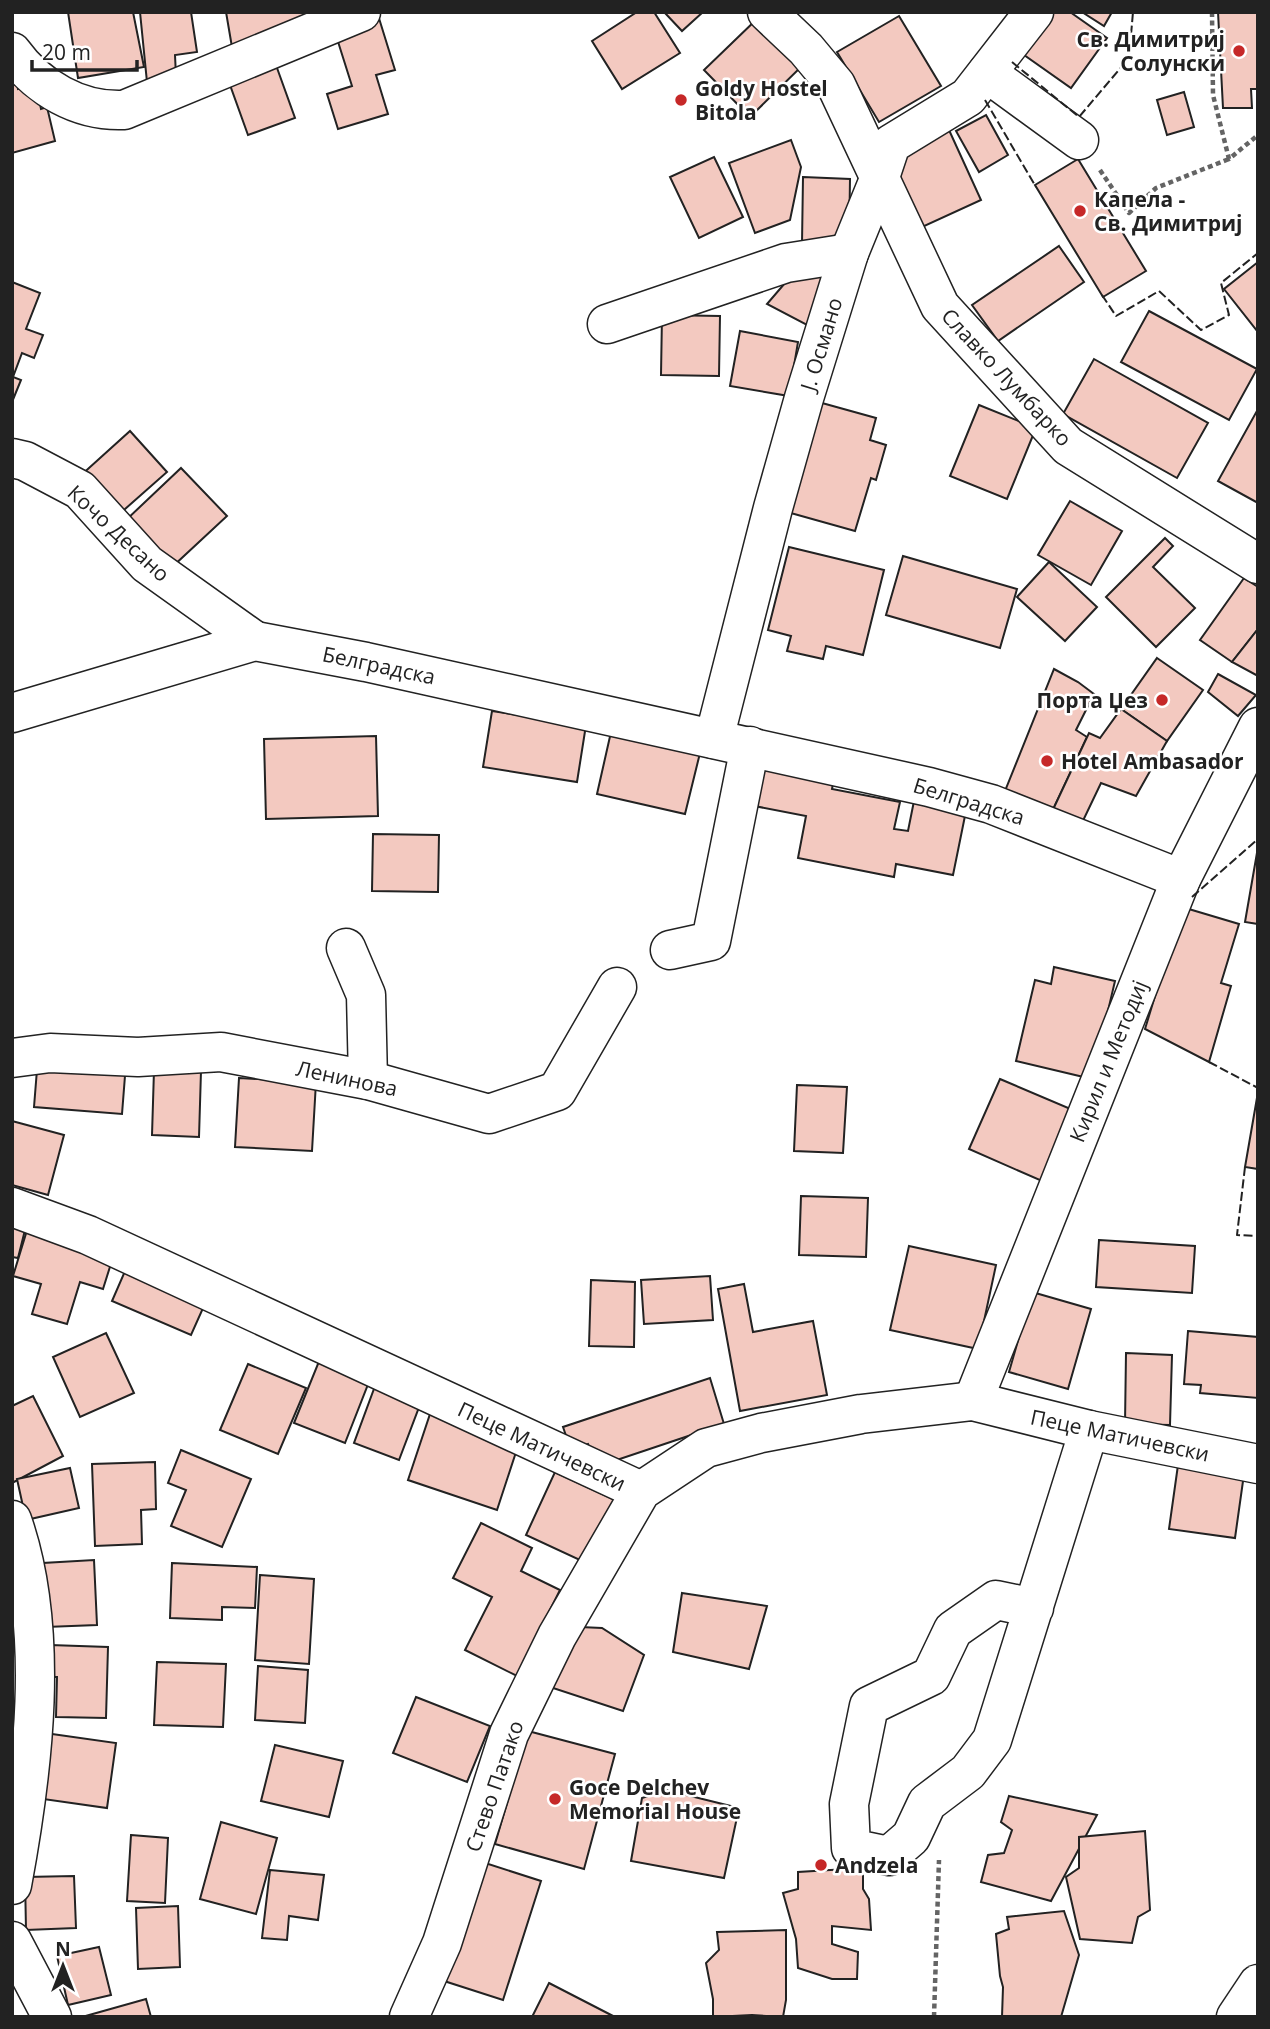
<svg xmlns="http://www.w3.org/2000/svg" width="1270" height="2029" viewBox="0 0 1270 2029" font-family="'Open Sans',sans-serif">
<rect width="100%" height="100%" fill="#fff"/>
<g fill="#f3c9c0" stroke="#222" stroke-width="2">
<polygon points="68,12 133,12 144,67 78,78"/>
<polygon points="140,12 191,12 197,52 175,55 176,76 148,92"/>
<polygon points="226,12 303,12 306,23 233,53"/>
<polygon points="637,12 654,12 680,53 622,89 592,41"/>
<polygon points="664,12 703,12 682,31"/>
<polygon points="1044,12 1070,12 1107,38 1071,88 1017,50"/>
<polygon points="1082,12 1112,12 1104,26"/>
<polygon points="1218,12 1258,12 1258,89 1251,89 1252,108 1223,108"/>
<polygon points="378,15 395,70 376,75 388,114 338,129 327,94 352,86 334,29"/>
<polygon points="899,16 941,86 879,122 837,52"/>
<polygon points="759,17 804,64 750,117 704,70"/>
<polygon points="272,54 295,118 248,135 225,71"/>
<polygon points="17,84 18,89 32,85 37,88 41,109 47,107 55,141 12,153 12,85"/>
<polygon points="1184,92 1194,127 1167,135 1157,100"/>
<polygon points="986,115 1008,155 979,172 956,131"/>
<polygon points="949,130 981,200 920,228 888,158"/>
<polygon points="791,140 801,167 790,220 755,233 729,163"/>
<polygon points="714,157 743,217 699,238 670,177"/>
<polygon points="1078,159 1146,271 1103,297 1035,185"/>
<polygon points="803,177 850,179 849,245 802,243"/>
<polygon points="1059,246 1084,282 998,341 972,305"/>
<polygon points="1258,262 1258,332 1224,289"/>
<polygon points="797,269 833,277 807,325 767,304"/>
<polygon points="12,282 40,293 26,329 43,335 34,358 22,353 13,377 21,380 12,402"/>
<polygon points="1149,311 1257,369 1229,420 1121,362"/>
<polygon points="662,315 720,316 719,376 661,375"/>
<polygon points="740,331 798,342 789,396 730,386"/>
<polygon points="1094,359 1208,423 1177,478 1063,414"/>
<polygon points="804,398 876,418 870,440 886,445 876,480 871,478 855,531 773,508"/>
<polygon points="979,405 1036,428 1007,499 950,476"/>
<polygon points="1258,409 1258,503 1218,481"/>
<polygon points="130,431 167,472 116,517 79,477"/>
<polygon points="181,468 227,516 171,568 125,521"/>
<polygon points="1070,501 1122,531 1091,585 1038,555"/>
<polygon points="1165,538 1173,546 1153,567 1195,608 1156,647 1106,597"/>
<polygon points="789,547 884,570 863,655 826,646 823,659 787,651 791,636 768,630"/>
<polygon points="903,556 1017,589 1000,648 886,615"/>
<polygon points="1049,562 1097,607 1065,641 1017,597"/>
<polygon points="1244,578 1258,587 1258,629 1232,662 1200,640"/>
<polygon points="1258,629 1258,676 1232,662"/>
<polygon points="1157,658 1203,690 1167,741 1121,709"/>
<polygon points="1054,669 1078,682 1094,694 1076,730 1087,737 1050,816 1003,796"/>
<polygon points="1218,674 1256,695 1238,716 1208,692"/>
<polygon points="1121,709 1167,741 1136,796 1101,783 1080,827 1050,816 1089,733 1100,738"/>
<polygon points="492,711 586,725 577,782 483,767"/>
<polygon points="611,732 700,753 685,814 597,794"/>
<polygon points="376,736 378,816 266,819 264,739"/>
<polygon points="753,758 835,774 832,789 900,802 894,829 908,831 916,791 968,801 953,875 896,864 894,877 798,858 806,816 744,804"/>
<polygon points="373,834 439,835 438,892 372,891"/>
<polygon points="1258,847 1258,924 1245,922"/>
<polygon points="1182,907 1239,924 1221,983 1231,986 1209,1062 1145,1029"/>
<polygon points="1054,967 1115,981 1092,1079 1016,1061 1035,980 1051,984"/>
<polygon points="38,1057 126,1063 122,1114 34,1107"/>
<polygon points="154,1070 201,1071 199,1137 152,1135"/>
<polygon points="239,1078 316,1082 312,1151 235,1147"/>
<polygon points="1000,1079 1073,1110 1042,1181 969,1149"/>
<polygon points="797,1085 847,1087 843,1153 794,1151"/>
<polygon points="1258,1092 1258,1169 1245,1167"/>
<polygon points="12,1121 64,1135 48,1195 12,1185"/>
<polygon points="801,1196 868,1198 866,1257 799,1255"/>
<polygon points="12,1218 27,1222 18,1258 12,1257"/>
<polygon points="28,1227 114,1254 103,1289 80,1282 67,1324 32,1314 41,1284 13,1276"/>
<polygon points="1099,1240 1195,1246 1192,1293 1096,1287"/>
<polygon points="909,1246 996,1265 978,1349 890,1330"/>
<polygon points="129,1262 208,1297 191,1335 112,1301"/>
<polygon points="710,1276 713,1320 644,1324 641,1280"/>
<polygon points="591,1280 635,1282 634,1347 589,1346"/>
<polygon points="744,1284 753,1332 813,1321 827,1395 740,1411 718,1289"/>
<polygon points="1032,1292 1091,1309 1068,1389 1009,1372"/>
<polygon points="1188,1331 1258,1337 1258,1398 1200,1393 1201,1385 1184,1384"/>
<polygon points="106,1333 134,1393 80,1417 53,1357"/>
<polygon points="324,1349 374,1369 345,1443 294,1423"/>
<polygon points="1126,1353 1172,1355 1170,1425 1125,1424"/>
<polygon points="248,1364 306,1388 278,1454 220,1430"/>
<polygon points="378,1378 424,1394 399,1460 354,1443"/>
<polygon points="710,1378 724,1424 596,1467 588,1444 571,1450 563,1427"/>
<polygon points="33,1396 63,1456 12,1483 12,1406"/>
<polygon points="430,1414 519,1443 497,1510 408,1480"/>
<polygon points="181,1450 251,1479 222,1547 171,1526 186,1490 168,1483"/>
<polygon points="155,1462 156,1509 141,1510 142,1544 95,1546 92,1464"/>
<polygon points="1178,1465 1244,1474 1235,1538 1169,1529"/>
<polygon points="70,1468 79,1508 26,1520 17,1479"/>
<polygon points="555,1472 626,1505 597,1568 526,1535"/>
<polygon points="481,1523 532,1548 521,1571 560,1590 517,1676 465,1650 492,1597 453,1578"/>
<polygon points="94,1560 97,1625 46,1627 43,1563"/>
<polygon points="172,1563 257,1567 255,1608 222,1607 222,1620 170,1618"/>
<polygon points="260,1575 314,1579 309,1664 255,1660"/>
<polygon points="682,1593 767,1606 749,1669 673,1652"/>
<polygon points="580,1627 602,1628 644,1655 623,1711 553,1688 550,1669"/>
<polygon points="50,1645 108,1647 106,1718 56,1717 57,1677 49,1677"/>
<polygon points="157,1662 226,1664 223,1727 154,1725"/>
<polygon points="258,1666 308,1670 305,1723 255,1720"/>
<polygon points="416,1697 490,1726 467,1782 393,1753"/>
<polygon points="528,1731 615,1754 584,1869 495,1844"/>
<polygon points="45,1733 116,1743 107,1808 36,1798"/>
<polygon points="275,1745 343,1761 329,1817 261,1801"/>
<polygon points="666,1790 739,1808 724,1878 631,1861 642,1798"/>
<polygon points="1009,1796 1097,1815 1051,1901 981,1882 988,1855 1004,1853 1012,1830 1001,1822"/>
<polygon points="221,1822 277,1838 256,1914 200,1899"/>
<polygon points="1145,1831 1150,1910 1138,1917 1132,1943 1080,1939 1066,1877 1079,1868 1079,1837"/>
<polygon points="131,1835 168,1838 165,1903 127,1901"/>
<polygon points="479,1861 541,1881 503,2000 441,1980"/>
<polygon points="863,1868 863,1889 869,1899 871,1930 832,1926 832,1944 858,1952 857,1979 832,1979 798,1968 796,1939 783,1893 798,1889 798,1872"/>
<polygon points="270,1870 324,1875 318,1920 289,1916 287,1940 262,1938"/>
<polygon points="74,1876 76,1928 26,1930 25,1877"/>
<polygon points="178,1906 180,1967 138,1969 136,1908"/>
<polygon points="1064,1911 1079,1955 1061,2017 1002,2017 1003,1987 1000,1976 996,1934 1009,1929 1007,1917"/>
<polygon points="786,1930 786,2000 783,2017 752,2015 713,2017 713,1999 706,1963 719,1950 717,1932"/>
<polygon points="99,1947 111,1995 68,2005 57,1956"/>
<polygon points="549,1983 615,2017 532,2017"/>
<polygon points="146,1999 151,2017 82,2017"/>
</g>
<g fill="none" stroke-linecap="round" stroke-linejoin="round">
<defs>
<g id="minor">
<polyline points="767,12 806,49 836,85 940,306 1068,446 1258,564"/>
<path d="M12,52C38,88 79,112 124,110L361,12"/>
<polyline points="987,73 1079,140"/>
<polyline points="607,324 786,263 849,253"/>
<polyline points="12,458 25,461 80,490 147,564 255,641"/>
<polyline points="12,713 255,641 366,662 929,787 991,804 1181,879"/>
<polyline points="714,739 773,508 804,398 849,253 880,177 891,144 968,97 1034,12"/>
<polyline points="346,948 366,995 368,1080"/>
<polyline points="670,950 711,941 750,746"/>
<polyline points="12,1058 50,1053 138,1057 221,1052 368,1080 489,1114 557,1091 617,987"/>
<polyline points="12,1207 88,1235 641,1491"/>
<polyline points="973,1401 1181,879 1258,727"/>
<path d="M12,1520C51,1631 33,1772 12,1885"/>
<polyline points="1034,1608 996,1600 953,1630 931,1676 869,1706 849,1804 851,1848 889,1856 911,1837 927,1803 968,1772 992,1740 1089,1430"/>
<polyline points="12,1941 52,2017"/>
<polyline points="409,2017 442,1943 509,1734 557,1636 641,1491 706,1448 761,1433 861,1414 973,1401 1089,1430 1258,1464"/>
<polyline points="1236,2017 1258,1984"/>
</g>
</defs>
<use href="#minor" stroke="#222" stroke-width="41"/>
<g stroke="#646464" stroke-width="4.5" stroke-dasharray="5 3.5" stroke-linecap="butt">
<polyline points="1212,12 1213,95 1229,159 1258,135"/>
<polyline points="1100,170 1129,213 1156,188 1229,159"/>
<polyline points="934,2017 939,1860"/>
</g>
<use href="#minor" stroke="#fff" stroke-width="38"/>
<g stroke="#222" stroke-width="2" stroke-dasharray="9 3.5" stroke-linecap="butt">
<polyline points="1012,62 1079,117 1129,58 1133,12"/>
<polyline points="985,100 1036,187"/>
<polyline points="1102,295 1116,316 1159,291 1201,330 1229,315 1221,283 1258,253"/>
<polyline points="1192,897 1258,839"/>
<polyline points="1209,1062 1258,1088"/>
<polyline points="1245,1167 1237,1235 1258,1236"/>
</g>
</g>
<g fill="#c62828" stroke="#fff" stroke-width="2.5">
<circle cx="1239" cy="51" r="7"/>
<circle cx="681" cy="100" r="7"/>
<circle cx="1080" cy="211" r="7"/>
<circle cx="1162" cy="700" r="7"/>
<circle cx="1047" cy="761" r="7"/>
<circle cx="555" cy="1799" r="7"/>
<circle cx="821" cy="1865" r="7"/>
</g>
<g text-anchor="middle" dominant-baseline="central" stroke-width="5" stroke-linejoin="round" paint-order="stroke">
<g font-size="21" font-weight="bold" fill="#222" stroke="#fff" text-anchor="start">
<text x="1225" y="39" text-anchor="end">Св. Димитриј<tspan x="1225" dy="24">Солунски</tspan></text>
<text x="695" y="88">Goldy Hostel<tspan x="695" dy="24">Bitola</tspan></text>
<text x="1094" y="199">Капела -<tspan x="1094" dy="24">Св. Димитриј</tspan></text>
<text x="1148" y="700" text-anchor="end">Порта Џез</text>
<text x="1061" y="761">Hotel Ambasador</text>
<text x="569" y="1787">Goce Delchev<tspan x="569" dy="24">Memorial House</tspan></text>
<text x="835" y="1865">Andzela</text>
</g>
<g font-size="21" fill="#222" stroke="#fff">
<text transform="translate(821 344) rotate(-73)">Ј. Османо</text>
<text transform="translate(1007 377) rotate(47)">Славко Лумбарко</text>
<text transform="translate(119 533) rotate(43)">Кочо Десано</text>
<text transform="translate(379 665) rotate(12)">Белградска</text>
<text transform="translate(969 801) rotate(17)">Белградска</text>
<text transform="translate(1108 1061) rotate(-68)">Кирил и Методиј</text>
<text transform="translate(347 1078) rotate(12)">Ленинова</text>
<text transform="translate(1120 1435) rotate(12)">Пеце Матичевски</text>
<text transform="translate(542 1446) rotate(25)">Пеце Матичевски</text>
<text transform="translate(494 1786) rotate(-71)">Стево Патако</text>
</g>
</g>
<rect width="1270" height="2029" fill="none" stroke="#222222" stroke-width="28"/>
<g transform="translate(63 1966)" stroke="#ffffff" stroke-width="5" paint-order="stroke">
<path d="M0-5L12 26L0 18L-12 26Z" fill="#222222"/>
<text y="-10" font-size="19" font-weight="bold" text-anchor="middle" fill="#222222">N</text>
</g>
<path d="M32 60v10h105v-10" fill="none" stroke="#222222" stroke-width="3.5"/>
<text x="42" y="60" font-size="21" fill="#222222" stroke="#ffffff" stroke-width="5" paint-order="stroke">20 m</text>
</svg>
